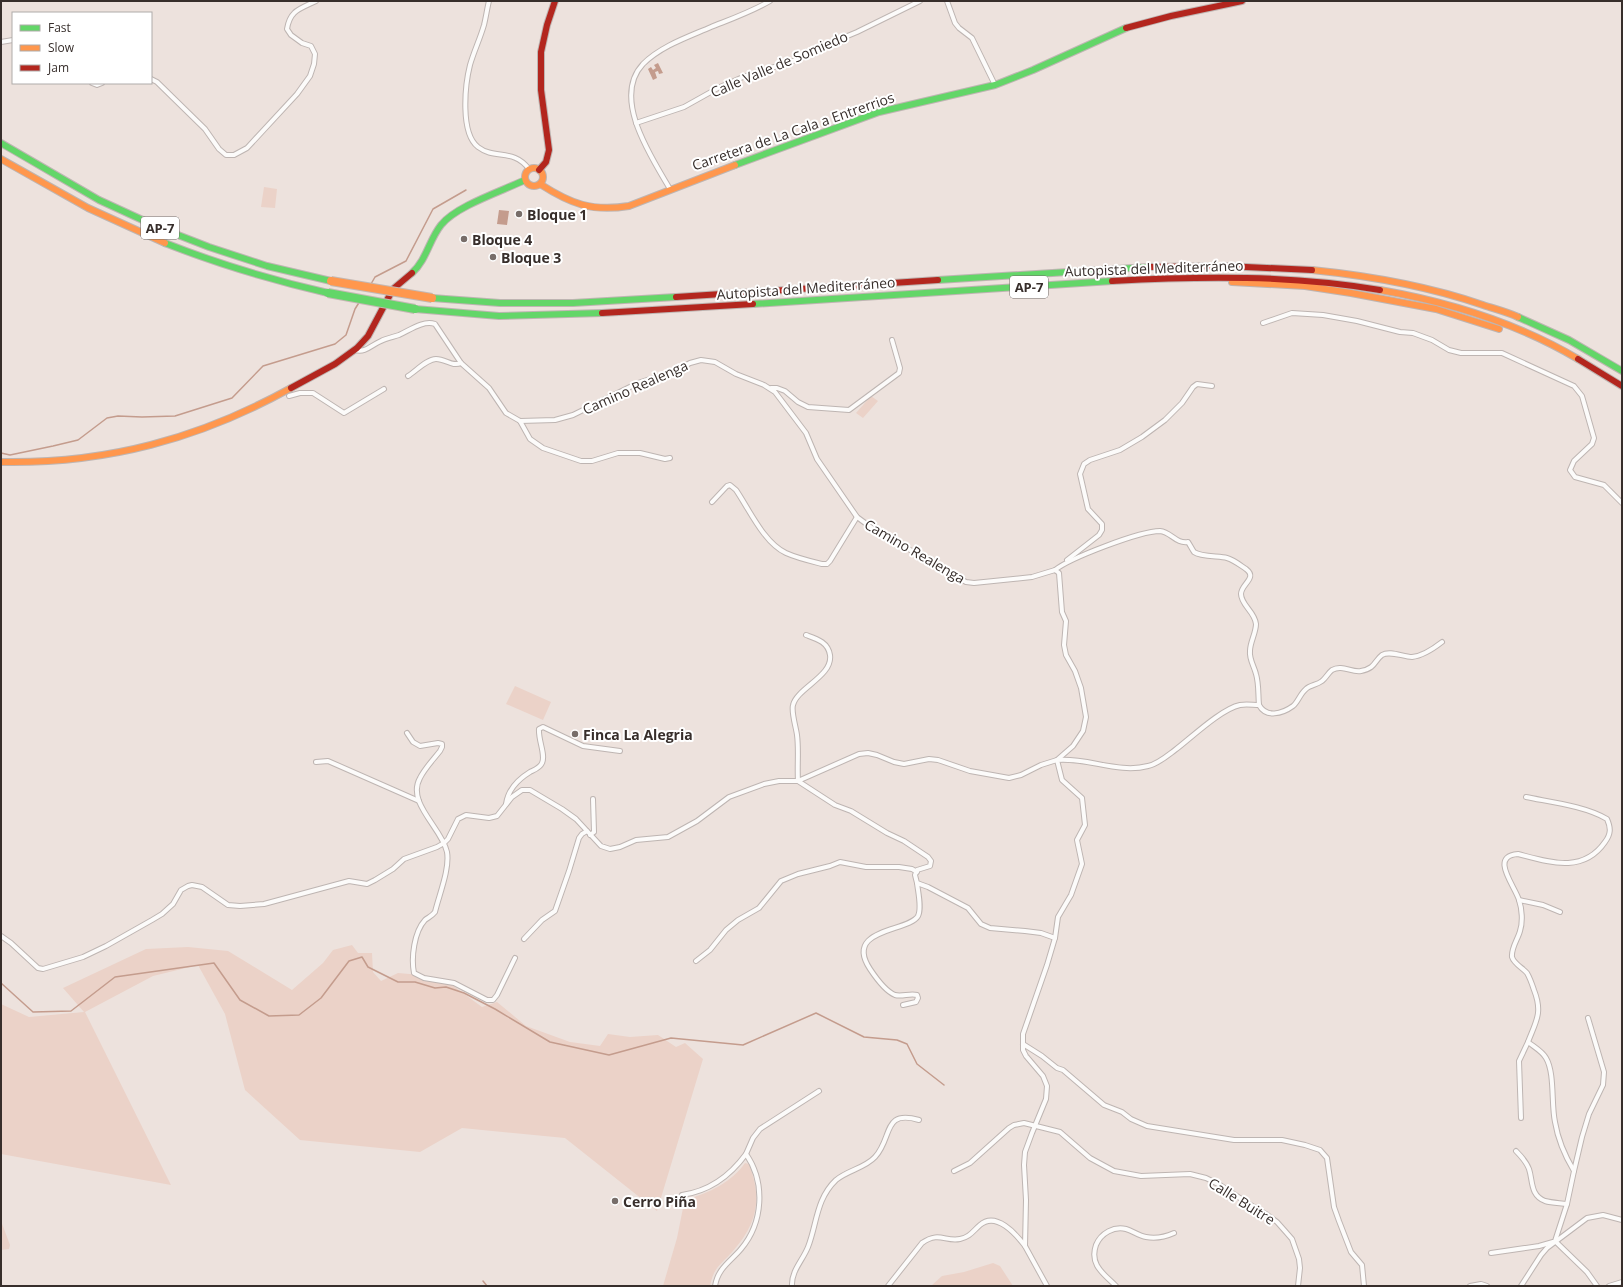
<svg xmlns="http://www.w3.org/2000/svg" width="1623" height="1287" viewBox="0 0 1623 1287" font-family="'Open Sans',sans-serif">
<rect width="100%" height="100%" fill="#ede2dd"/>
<g fill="#ebd2c8">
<polygon points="264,187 277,189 275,208 261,207"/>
<polygon points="871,396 878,401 863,418 856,413"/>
<polygon points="515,686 551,702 543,720 506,704"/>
<polygon points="352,945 358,953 372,953 373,972 381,981 398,973 421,975 448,982 482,1007 497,1002 526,1026 570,1042 600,1046 608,1034 630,1037 658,1035 676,1047 685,1043 703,1059 657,1211 565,1138 462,1128 420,1152 300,1140 245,1090 225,1014 198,965 153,976 85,1012 171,1185 1,1154 1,1004 29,1017 84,1012 63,988 146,949 188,947 228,951 292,990 323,963 333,950"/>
<path d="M745,1163L749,1164C762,1198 758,1223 733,1251C721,1265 714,1266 710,1286H663L677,1238L683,1208L687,1199C708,1194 733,1181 745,1163Z"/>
<polygon points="1,1221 10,1245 9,1249 1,1250"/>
<polygon points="993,1263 1000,1266 1013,1286 931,1286 942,1276 964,1272"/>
</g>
<g fill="#c49c8d">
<polygon points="658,63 663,73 659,74 658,71 655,72 657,78 653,80 648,69 651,67 653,70 656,68 654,65"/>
<polygon points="499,210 509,211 507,225 497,224"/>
</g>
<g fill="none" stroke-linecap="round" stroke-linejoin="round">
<g stroke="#c49c8d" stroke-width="1.5">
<polyline points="371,284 375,277 406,261 433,209 466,190"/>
<polyline points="1,453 10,455 53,446 78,440 107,418 118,416 142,417 175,416 232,398 263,366 335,344 346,335 355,309 360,301"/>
<polyline points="1,983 33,1012 71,1011 115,977 214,963 240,1000 269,1016 299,1015 321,998 349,961 362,957 368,967 398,982 415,982 435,988 446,987 464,993 495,1009 550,1042 609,1055 671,1038 743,1045 816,1013 864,1037 897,1040 907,1044 917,1064 944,1085"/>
<polyline points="483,1281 487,1286"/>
</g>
<defs>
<g id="street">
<path d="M489,1C487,9 486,17 484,25C480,39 474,51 470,65C465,85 460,133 478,147C495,160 513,148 529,169"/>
<polyline points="947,1 955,23 959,28 972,38 995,85"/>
<polyline points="1,42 13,40"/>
<path d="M151,79L157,82L205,129L219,149L226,155H234L247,148L297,94L310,76L314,64L315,54L311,46L302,43L291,35L287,29C290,10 300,9 316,1"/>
<polyline points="92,83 97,85 102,83"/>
<polyline points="636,123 684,107 718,88 743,77 796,60 821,47 857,32 920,1"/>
<path d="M670,189C652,158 611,98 643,64C661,46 688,37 711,27C731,19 751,12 770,1"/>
<polyline points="1263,323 1292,313 1323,315 1357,321 1400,332 1413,333 1432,340 1449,350 1461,353 1502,353 1574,386 1582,396 1594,438 1592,444 1574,461 1570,470 1575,477 1604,485 1622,503"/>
<path d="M408,376C416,371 427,359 436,359C446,359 452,367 461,363"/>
<polyline points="771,388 777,388 785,391 798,402 808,407 849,410 899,373 900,368 892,340"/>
<polyline points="289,396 300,393 313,393 344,413 384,389"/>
<polyline points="520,421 530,439 543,448 581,461 592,461 618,453 640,453 665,459 670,458"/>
<path d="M712,502L727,486L730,485L736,490C749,509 764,543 786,553C797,558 810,561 822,564H827L830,561L857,517"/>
<polyline points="1067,560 1099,535 1102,530 1102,524 1088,509 1080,474 1084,464 1090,460 1120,450 1142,437 1165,420 1182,403 1193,387 1197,384 1212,386"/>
<path d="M1055,570C1070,558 1140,531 1160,531C1171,532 1176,544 1188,542C1190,545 1192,549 1194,552C1201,557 1219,556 1227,558C1234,560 1240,565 1246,569C1258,578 1241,584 1241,594C1241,605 1255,612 1256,624C1256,633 1250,642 1250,651C1249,659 1254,666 1256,674C1259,684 1258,695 1259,705"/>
<path d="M806,635C817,639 828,642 830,655C833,676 797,688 793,705C791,712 796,727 797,735C799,750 797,766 798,781L835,805L851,811L887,833L904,841L928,857L931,861L930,866L917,870L915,875L917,883L928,887L968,908L981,924L990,928L1025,931L1041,933L1055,938"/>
<path d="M407,733L413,742L420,746L438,743L442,744V747L440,751C433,760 425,768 420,778C406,803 442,828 447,852C450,869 439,895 435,912C432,916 429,917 425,920C414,932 411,958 414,973L424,978L454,983L487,1000H493L497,995L515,958"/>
<polyline points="316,762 328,761 419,801"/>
<path d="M1526,797C1550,802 1585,806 1607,819C1611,828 1611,834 1605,842C1583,874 1549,862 1518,854C1489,856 1515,886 1519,900C1522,909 1523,922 1520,931C1518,939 1511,948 1512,957C1514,964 1523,968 1527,973C1530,978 1532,984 1534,990C1543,1013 1536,1021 1528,1042C1534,1047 1542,1051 1546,1058C1555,1073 1551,1104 1555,1122C1558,1140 1565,1156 1574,1171L1567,1204L1555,1241L1587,1272L1597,1286"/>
<path d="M506,804C508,790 517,780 530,772C534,770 540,768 542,763C546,755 538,740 539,729L543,727L583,746L620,751"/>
<polyline points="590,835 594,832 593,799"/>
<polyline points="1519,900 1543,905 1560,912"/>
<path d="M1,936L11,943L38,968L43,969L83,957L106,946L152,920L162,914L173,904L181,890L188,886L192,885L202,887L228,905L240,906L264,904L349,881L367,884L375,880L393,869L404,859L437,847L444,843L448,839L458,819L466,815L489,818L497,816L512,797L522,790H530L562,809L576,819L601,846L610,849L620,847L636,840L668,837L697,821L729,797L764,784L779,781H798L859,754L868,753L877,755L894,762L904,764L929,759L938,760L970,771L1009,778L1021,775L1041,765L1057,760L1073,746L1083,731L1086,717L1081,688L1075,671L1066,655L1064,645L1066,621L1062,612L1059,573L1055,570L1032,577L974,583L966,582L942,569L931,560L912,551L876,531L857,517L817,459L806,433L775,392L764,385L736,374L715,362L701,360L690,363L677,370L638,383L573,415L555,420L520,421L506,413L489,388L461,363L435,324C423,320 410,330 399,335C393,337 387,338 381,341C371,345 366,353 355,350"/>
<polyline points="524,939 542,920 555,911 569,871 579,838 582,834 587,831"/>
<polyline points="696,961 710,950 726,930 738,920 759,908 781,881 798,874 830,866 840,862 866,867 899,867 912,869 917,872"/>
<path d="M903,1005L916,1002L918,998L917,995C910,993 902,997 895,995C885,991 876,978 870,969C843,928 909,932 918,916C922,908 918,892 917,883"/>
<polyline points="1023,1044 1042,1056 1057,1068 1063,1070 1104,1105 1122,1112 1131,1119 1147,1126 1234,1140 1282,1140 1305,1145 1320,1150 1327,1158 1334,1207 1339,1221 1351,1252 1362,1265 1364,1286"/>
<polyline points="1521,1118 1519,1061 1528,1042"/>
<path d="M1516,1151C1521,1156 1526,1161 1529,1169C1533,1181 1530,1195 1545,1201C1552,1203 1561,1203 1567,1204"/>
<polyline points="954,1171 970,1163 1009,1128 1014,1125 1024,1123 1060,1132 1090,1158 1114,1171 1141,1176 1190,1174 1206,1178 1220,1185 1249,1204 1266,1214 1277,1222 1285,1231 1292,1239 1299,1259 1300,1268 1298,1286"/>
<polyline points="1574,1171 1582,1137 1589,1114 1603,1085 1604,1072 1588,1018"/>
<path d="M682,1195C710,1191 730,1176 746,1154"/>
<polyline points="1491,1253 1539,1246 1553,1242"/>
<path d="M715,1286C718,1268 730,1262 741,1249C763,1223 766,1183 746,1154L753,1138L760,1129L819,1091"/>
<path d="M792,1286C791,1271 803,1260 808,1247C817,1224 816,1199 836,1180C848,1170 865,1168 875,1157C893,1138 882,1109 919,1120"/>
<path d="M888,1286L922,1243C939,1231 945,1242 960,1239C970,1237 973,1231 980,1225C996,1211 1016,1234 1025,1246"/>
<path d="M1047,1286L1025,1246L1026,1200L1024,1165L1025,1152L1032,1133L1046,1099L1047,1086L1043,1076L1026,1056L1023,1050V1034L1047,965L1055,938L1058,917L1071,895L1082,864L1077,840L1085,825L1082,798L1062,780L1057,760C1087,757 1118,774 1148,766C1158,764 1167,756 1175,750C1191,738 1221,709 1240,705C1246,704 1253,705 1259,705C1266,718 1282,714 1293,706C1298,702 1300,694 1306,689C1310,685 1317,685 1322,681C1326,678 1328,673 1332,670C1342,664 1352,673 1361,671C1376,668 1374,661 1382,655C1390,650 1403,657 1412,657C1423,656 1433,649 1442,642"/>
<path d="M1116,1286C1104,1274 1089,1265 1096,1245C1101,1233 1114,1226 1126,1229C1133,1231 1139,1236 1146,1237C1156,1239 1165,1237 1174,1233"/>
<polyline points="1470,1286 1481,1284 1487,1286"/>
<polyline points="1521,1286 1541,1255 1547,1248 1587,1218 1603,1215 1622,1220"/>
<polyline points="1609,1286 1622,1282"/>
</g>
<g id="fast">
<polyline points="1,143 99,200 160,228 209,247 267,266 331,281"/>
<polyline points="735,165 879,112 995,85 1033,70 1126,28"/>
<path d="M165,243C218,264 272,280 328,293"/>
<path d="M412,273C427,259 429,240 441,225C456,206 502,191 525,180"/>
<polyline points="938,280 1149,267"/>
<polyline points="432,298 500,303 573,303 676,297"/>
<polyline points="753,304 1112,281"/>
<polyline points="415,309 499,316 602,313"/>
<polyline points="1518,317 1569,340 1622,371"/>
</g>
<g id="slow">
<polyline points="1,159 88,208 165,243"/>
<circle cx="534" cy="177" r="9"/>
<path d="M540,184C571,204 592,212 629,206L735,165"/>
<path d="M1312,270C1371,276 1428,286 1483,305C1495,309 1507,312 1518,317"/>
<polyline points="1232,282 1305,286 1351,293 1436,309 1499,329"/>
<path d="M1380,290C1449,302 1519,324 1578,359"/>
<path d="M1,462C106,464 199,439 291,388"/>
</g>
<g id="jam">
<polyline points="1126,28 1171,16 1242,1"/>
<polyline points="539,170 546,162 549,150 541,90 541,52 547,25 555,1"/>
<polyline points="1149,267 1225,266 1312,270"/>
<path d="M1112,281C1202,276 1291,275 1380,290"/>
<polyline points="676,297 938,280"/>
<polyline points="602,313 753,304"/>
<polyline points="1578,359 1622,386"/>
<polyline points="291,388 335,364 357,348 368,336 393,289 412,273"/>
</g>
</defs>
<use href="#street" stroke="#beb5b2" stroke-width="6"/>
<use href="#fast" stroke="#beb5b2" stroke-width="8"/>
<use href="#slow" stroke="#beb5b2" stroke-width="8"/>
<use href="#jam" stroke="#beb5b2" stroke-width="8"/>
<use href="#street" stroke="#fcfbfa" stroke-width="4"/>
<use href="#fast" stroke="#63d668" stroke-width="6"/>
<use href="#slow" stroke="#ff974d" stroke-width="6"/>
<use href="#jam" stroke="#b3261e" stroke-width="6"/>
<defs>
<polyline id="fast-bridge" points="328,293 415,309"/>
<polyline id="slow-bridge" points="331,281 432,298"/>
</defs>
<use href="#fast-bridge" stroke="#c4b8b3" stroke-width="10" stroke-linecap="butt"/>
<use href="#slow-bridge" stroke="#c4b8b3" stroke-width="10" stroke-linecap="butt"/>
<use href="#fast-bridge" stroke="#63d668" stroke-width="8"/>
<use href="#slow-bridge" stroke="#ff974d" stroke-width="8"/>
</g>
<g fill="#776d69" stroke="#fff" stroke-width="1.5">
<circle cx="519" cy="214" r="4"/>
<circle cx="464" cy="239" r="4"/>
<circle cx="493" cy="257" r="4"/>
<circle cx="575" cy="734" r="4"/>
<circle cx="615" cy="1201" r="4"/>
</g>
<g text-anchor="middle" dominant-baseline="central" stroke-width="4" stroke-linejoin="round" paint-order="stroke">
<g fill="#fff" stroke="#736d6b" stroke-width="1">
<rect x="141" y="217" width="38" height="22" rx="3"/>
<rect x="1010" y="276" width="38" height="22" rx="3"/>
</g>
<g font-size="13" font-weight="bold" fill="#372e2b">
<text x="160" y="228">AP-7</text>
<text x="1029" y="287">AP-7</text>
</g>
<g font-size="14" fill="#372e2b" stroke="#fff">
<text transform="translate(779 64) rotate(-23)">Calle Valle de Somiedo</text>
<text transform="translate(793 131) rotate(-19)">Carretera de La Cala a Entrerrios</text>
<text transform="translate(1154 268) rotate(-2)">Autopista del Mediterráneo</text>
<text transform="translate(806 288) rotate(-4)">Autopista del Mediterráneo</text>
<text transform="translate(635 387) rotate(-24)">Camino Realenga</text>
<text transform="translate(915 551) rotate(30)">Camino Realenga</text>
<text transform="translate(1242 1201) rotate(32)">Calle Buitre</text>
</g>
<g font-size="14" font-weight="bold" fill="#372e2b" stroke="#fff" text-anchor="start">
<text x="527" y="214">Bloque 1</text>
<text x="472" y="239">Bloque 4</text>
<text x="501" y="257">Bloque 3</text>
<text x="583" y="734">Finca La Alegria</text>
<text x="623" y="1201">Cerro Piña</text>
</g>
</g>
<rect width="1623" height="1287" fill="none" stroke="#372e2b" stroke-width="4"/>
<rect x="12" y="12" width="140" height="72" fill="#ffffff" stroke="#afabaa"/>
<rect x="20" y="25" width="20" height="6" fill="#63d668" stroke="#afabaa"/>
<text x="48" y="32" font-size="12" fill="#372e2b">Fast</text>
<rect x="20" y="45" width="20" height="6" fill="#ff974d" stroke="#afabaa"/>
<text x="48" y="52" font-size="12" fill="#372e2b">Slow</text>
<rect x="20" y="65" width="20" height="6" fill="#b3261e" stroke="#afabaa"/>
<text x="48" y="72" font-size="12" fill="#372e2b">Jam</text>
</svg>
